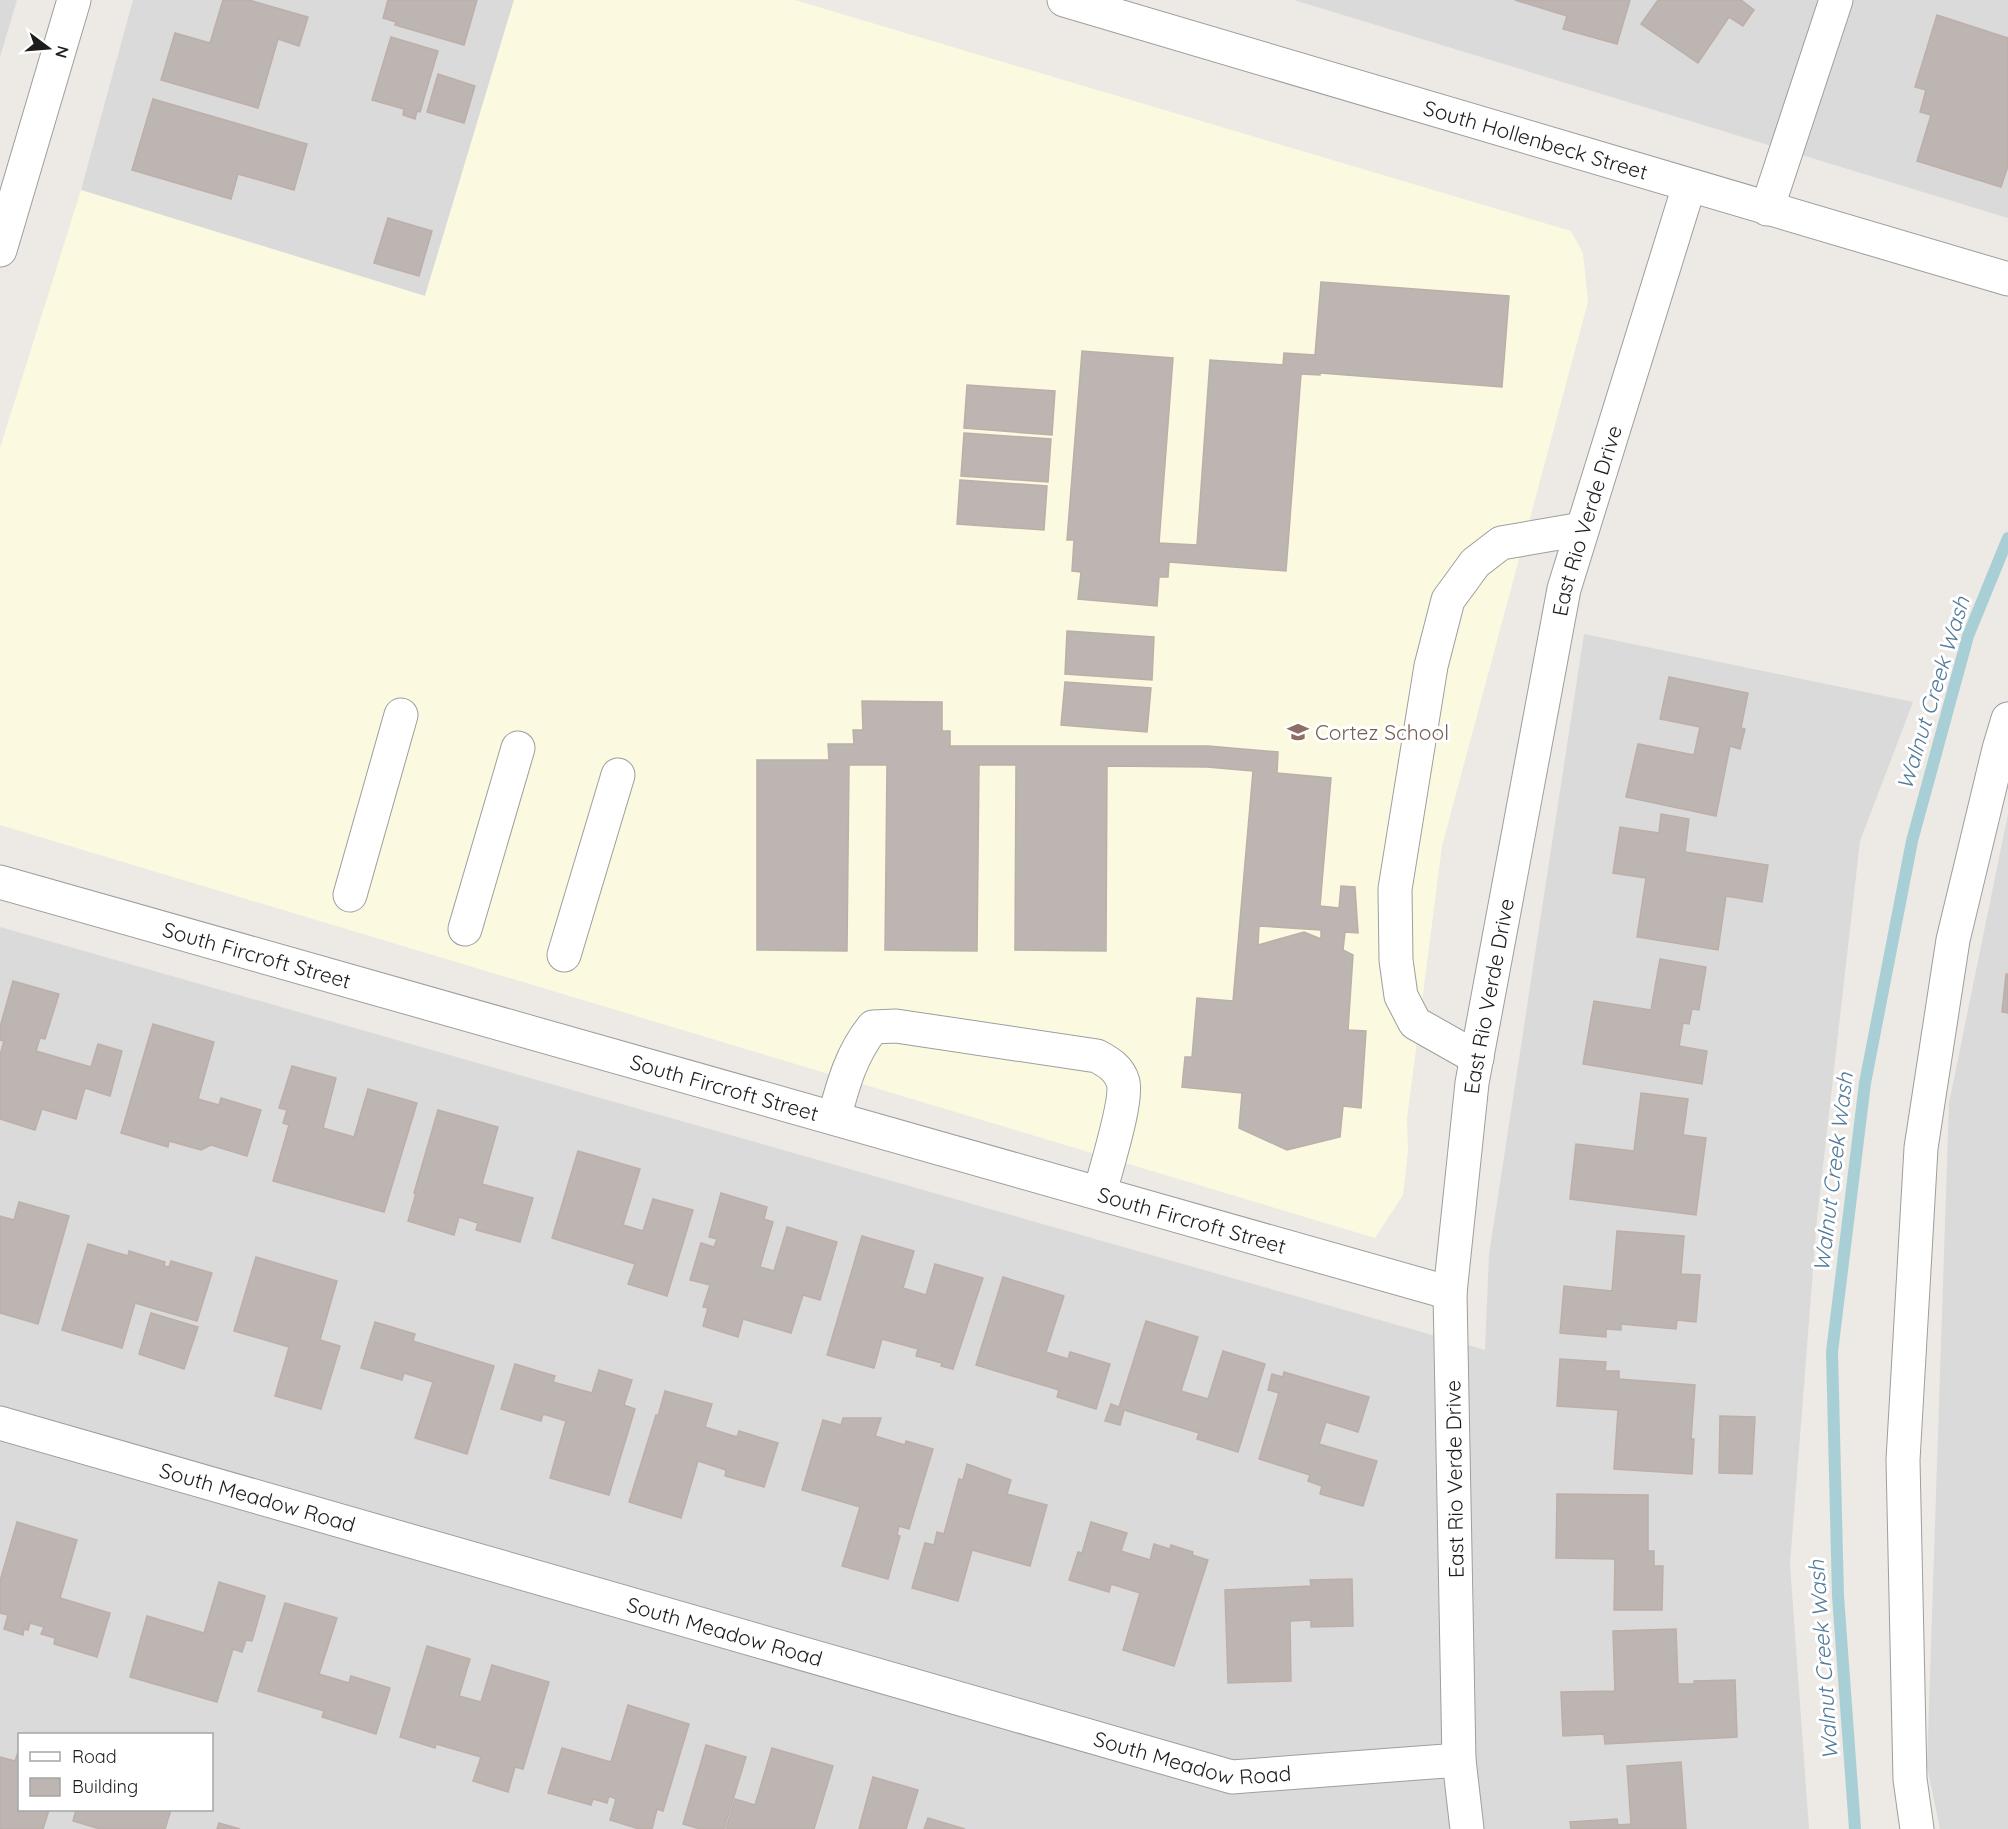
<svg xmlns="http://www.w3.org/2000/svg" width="2008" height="1829" viewBox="0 0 2008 1829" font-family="Quicksand,sans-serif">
<rect width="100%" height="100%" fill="#ede9e4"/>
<g fill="#dbdada" fill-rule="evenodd">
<polygon points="0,0 17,0 0,57"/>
<polygon points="133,0 514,0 425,296 81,190"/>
<polygon points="1294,0 2008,0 2008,218"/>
<path d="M1584,634L1913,702L1860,841L1817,1219L1790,1564L1809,1829H0V927L1485,1350L1489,1255ZM20,1734H212V1810H20Z"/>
<polygon points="2008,814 2008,1829 1940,1829 1927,1766 1949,1103"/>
</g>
<polygon fill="#fbf9df" points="514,0 795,0 1571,231 1583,253 1588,302 1442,846 1407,1119 1408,1151 1403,1195 1375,1238 0,825 0,448 81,190 425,296"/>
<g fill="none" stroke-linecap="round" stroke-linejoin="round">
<polyline stroke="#a9cfd6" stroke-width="12" points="1855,1829 1838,1596 1832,1352 1865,1083 1912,841 1968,636 2008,538"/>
</g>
<g fill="#bdb5b1" stroke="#bdafa8" stroke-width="1.5" fill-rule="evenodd">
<polygon points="223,0 249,0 308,17 299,46 278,39 258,108 161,80 175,33 210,43"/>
<polygon points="388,0 477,0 464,45 395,25 396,22 383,18"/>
<polygon points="1515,0 1630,0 1617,44 1563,29 1567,16"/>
<polygon points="1658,0 1741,0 1754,10 1743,26 1729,17 1698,63 1641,24"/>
<polygon points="1937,15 2008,38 2008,166 2001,187 1917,161 1931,115 1920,112 1926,90 1915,87"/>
<polygon points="391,37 438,51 420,112 417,111 415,119 403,115 404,109 372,100"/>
<polygon points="438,74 475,86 464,123 427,112"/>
<polygon points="153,99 307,144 294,190 238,174 231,199 132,170"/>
<polygon points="388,218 432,231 419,276 374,263"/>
<polygon points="1321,282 1509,296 1502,387 1320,373 1320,375 1301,374 1286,571 1169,562 1168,577 1159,577 1157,606 1078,599 1081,572 1072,571 1074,540 1067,540 1082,351 1173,358 1159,543 1197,545 1210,360 1283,365 1284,353 1315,355"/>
<polygon points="967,385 1055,391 1052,435 964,428"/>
<polygon points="964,433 1051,439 1048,482 961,476"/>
<polygon points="960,480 1047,486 1044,530 957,524"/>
<polygon points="1067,631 1154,637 1152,680 1065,674"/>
<polygon points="1669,677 1748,693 1741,728 1745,729 1740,749 1730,746 1716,816 1626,797 1638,744 1694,755 1700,727 1660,719"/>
<polygon points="1065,682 1151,688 1147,732 1061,725"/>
<path d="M862,701L942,702V731H950V746H1208L1278,752L1277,773L1331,778L1320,906L1339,908L1341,886L1355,887L1358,933L1345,932L1343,950L1353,955L1348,1030L1366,1031L1361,1108L1343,1106L1340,1137L1287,1150L1239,1128L1242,1093L1182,1087L1185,1057H1192L1197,998L1233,1001L1253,771L1207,767L1107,766L1106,951L1015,950L1016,765H979L977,951L885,950L887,765H849L847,951L757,950V760H829L828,744H854L853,730H863ZM1259,926L1321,930V939L1304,932L1258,945Z"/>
<polygon points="1661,814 1689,819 1685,852 1768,865 1762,902 1726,896 1718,950 1637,937 1646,878 1613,873 1620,827 1659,833"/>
<polygon points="1660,959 1706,967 1699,1010 1692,1009 1689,1024 1683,1023 1679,1046 1707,1051 1702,1084 1583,1064 1594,1001 1651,1010"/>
<polygon points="2006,974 2008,974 2008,1013 2002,1012"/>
<polygon points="13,981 59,994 45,1039 40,1038 36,1051 91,1067 98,1044 122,1051 110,1096 85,1088 76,1119 42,1109 35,1130 0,1119 0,1055 4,1041 0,1040 0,1027"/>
<polygon points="153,1024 214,1042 198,1099 219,1105 221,1098 261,1110 247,1156 211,1145 201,1150 169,1141 168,1147 121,1133"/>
<polygon points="292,1066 336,1078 323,1128 354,1137 368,1089 417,1103 384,1212 273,1181 289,1125 283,1123 287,1110 279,1108"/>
<polygon points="1641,1093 1688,1099 1683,1135 1706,1138 1696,1215 1570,1199 1576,1144 1634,1151"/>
<polygon points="438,1110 498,1127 482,1184 533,1198 520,1242 476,1230 478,1223 459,1217 454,1235 408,1221 416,1193 414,1193"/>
<polygon points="578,1151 640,1169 623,1225 643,1231 653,1199 693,1210 667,1296 628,1284 635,1264 552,1238"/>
<polygon points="721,1193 767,1207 764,1219 773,1222 760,1267 774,1271 787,1227 837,1242 820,1300 803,1295 791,1333 743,1319 738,1337 703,1326 708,1308 703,1307 710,1285 690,1280 701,1243 714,1247 717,1239 709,1237"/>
<polygon points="19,1202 69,1216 38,1324 0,1313 0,1216 14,1220"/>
<polygon points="1617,1231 1684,1236 1681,1274 1700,1275 1696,1322 1677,1320 1676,1329 1621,1324 1621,1330 1606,1329 1606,1337 1560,1333 1564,1286 1612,1291"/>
<polygon points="862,1236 914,1251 903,1288 926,1295 935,1264 983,1278 953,1369 941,1366 942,1363 916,1356 918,1349 882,1339 874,1368 827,1355"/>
<polygon points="88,1244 128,1256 129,1251 165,1262 164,1266 169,1267 171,1261 212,1273 197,1321 135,1303 122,1348 62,1330"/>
<polygon points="256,1257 337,1281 320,1340 340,1346 321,1409 275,1396 289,1347 234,1331"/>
<polygon points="1003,1277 1064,1296 1046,1352 1068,1359 1070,1352 1110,1364 1096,1409 1057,1397 1059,1390 976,1365"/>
<polygon points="151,1313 198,1327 184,1369 139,1354"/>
<polygon points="1146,1321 1198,1337 1181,1391 1208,1399 1223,1351 1265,1364 1238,1452 1197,1439 1199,1433 1124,1410 1120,1425 1105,1421 1111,1404 1119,1407"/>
<polygon points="375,1322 415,1334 413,1341 494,1366 467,1454 415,1438 433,1382 404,1373 402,1380 361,1368"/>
<polygon points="1560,1359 1606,1362 1605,1371 1619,1371 1619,1379 1695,1385 1691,1439 1694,1439 1692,1474 1614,1469 1618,1410 1557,1406"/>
<polygon points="515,1364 555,1376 553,1382 592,1393 599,1370 632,1380 624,1405 635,1409 609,1495 550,1478 566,1421 543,1414 541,1421 501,1409"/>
<polygon points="1284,1372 1369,1397 1358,1432 1326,1422 1319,1444 1377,1461 1363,1506 1320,1494 1322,1486 1308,1481 1310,1475 1259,1459 1279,1393 1268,1390 1272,1374 1283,1377"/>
<polygon points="665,1391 712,1404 705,1427 737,1437 739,1431 778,1443 764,1487 725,1476 726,1470 698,1461 681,1518 629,1502 656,1415 658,1416"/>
<polygon points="1720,1416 1755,1417 1752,1474 1719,1473"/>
<polygon points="843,1418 881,1418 875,1436 905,1445 906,1441 933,1449 909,1529 899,1526 897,1535 900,1536 888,1579 842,1566 860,1507 802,1490 823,1420 841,1425"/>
<polygon points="967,1464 1011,1480 1007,1494 1047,1505 1030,1566 972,1550 958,1601 912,1588 925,1543 934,1545 937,1532 944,1534 959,1479 963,1480"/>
<polygon points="1557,1494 1648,1495 1648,1551 1654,1551 1654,1566 1663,1566 1662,1610 1614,1610 1615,1559 1556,1558"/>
<polygon points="17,1522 77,1540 60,1598 110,1613 97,1657 54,1644 55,1638 41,1634 44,1627 30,1623 28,1630 24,1629 23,1635 4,1629 8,1615 0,1613 0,1581"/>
<polygon points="1091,1522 1127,1533 1121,1551 1150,1560 1154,1544 1170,1549 1171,1545 1193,1552 1192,1555 1208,1560 1174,1666 1123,1650 1140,1593 1111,1584 1109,1592 1069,1580 1078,1552 1082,1553"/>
<polygon points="1352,1579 1353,1626 1311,1627 1311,1620 1290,1621 1291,1681 1228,1683 1225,1590 1311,1586 1310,1580"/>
<polygon points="219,1582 265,1596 252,1641 246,1640 242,1652 233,1649 217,1702 130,1677 147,1616 204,1633"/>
<polygon points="285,1603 337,1618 319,1674 349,1683 351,1676 390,1688 376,1734 322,1717 324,1711 258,1691"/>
<polygon points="1676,1629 1678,1684 1694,1684 1694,1681 1735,1680 1737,1737 1605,1744 1604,1734 1563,1736 1561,1692 1615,1691 1613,1631"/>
<polygon points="427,1646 470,1659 459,1696 481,1702 492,1665 549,1682 523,1769 515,1767 508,1792 473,1781 481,1757 436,1744 435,1748 400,1737"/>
<polygon points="628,1705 689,1724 663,1811 657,1809 652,1829 639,1829 610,1820 616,1799 609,1796 607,1803 593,1799 591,1805 548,1793 562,1748 611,1762"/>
<polygon points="706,1745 746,1757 724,1829 700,1829 683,1824"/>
<polygon points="20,1746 20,1810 49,1810 43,1829 0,1829 0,1757 15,1761"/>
<polygon points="772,1748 833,1766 814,1829 726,1829 735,1799 755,1805"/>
<polygon points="1681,1762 1686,1829 1571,1829 1570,1822 1617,1819 1618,1825 1631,1824 1627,1766"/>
<polygon points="873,1777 918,1790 906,1829 859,1829"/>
<polygon points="76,1810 171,1810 165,1829 100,1829 73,1821"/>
<polygon points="928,1818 965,1829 924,1829"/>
<polygon points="219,1823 240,1829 217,1829"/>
</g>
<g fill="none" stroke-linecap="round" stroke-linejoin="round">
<defs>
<g id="minor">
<path id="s1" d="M1064,0L2008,279"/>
<polyline points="1767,209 1836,0"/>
<polyline points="0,250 74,0"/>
<path id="s2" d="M0,882L1450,1293"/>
<polyline points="350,895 401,715"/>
<polyline points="465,929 518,748"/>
<polyline points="564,955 618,775"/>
<polyline points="1477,1058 1415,1023 1401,996 1396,960 1395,889 1431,666 1448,600 1475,563 1501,543 1582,529"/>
<path d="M834,1118C843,1085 851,1054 873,1027L896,1026L1097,1056C1108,1062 1119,1068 1123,1082C1128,1101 1105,1171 1100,1193"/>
<path id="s3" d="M0,1423L1232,1777L1459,1760"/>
<path id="s4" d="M1467,1829L1459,1760L1450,1293L1472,1083L1564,589L1689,186"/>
<polyline points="1917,1829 1910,1779 1903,1460 1921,1148 1953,940 1999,749 2008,719"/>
</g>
</defs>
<use href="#minor" stroke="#9e9e9e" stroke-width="35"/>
<use href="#minor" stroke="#fff" stroke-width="33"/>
</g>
<defs>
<symbol id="school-bare" viewBox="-9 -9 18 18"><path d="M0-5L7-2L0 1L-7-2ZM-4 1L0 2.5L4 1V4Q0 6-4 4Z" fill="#8d6e63" stroke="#fff" stroke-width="2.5" paint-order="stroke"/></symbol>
</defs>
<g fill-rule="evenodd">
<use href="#school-bare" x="1283" y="717" width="30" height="30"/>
</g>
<g text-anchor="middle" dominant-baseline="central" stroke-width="6" stroke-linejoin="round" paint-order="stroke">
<g font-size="21" fill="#1d1d1d" stroke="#fff">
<text stroke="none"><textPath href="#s1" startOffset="492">South Hollenbeck Street</textPath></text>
<text stroke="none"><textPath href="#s4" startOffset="1322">East Rio Verde Drive</textPath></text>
<text stroke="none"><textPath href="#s2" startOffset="267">South Fircroft Street</textPath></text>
<text stroke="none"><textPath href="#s4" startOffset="836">East Rio Verde Drive</textPath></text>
<text stroke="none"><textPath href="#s2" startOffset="753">South Fircroft Street</textPath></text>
<text stroke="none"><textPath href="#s2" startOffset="1239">South Fircroft Street</textPath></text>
<text transform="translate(1454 1479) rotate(-91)">East Rio Verde Drive</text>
<text stroke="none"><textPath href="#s3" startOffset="268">South Meadow Road</textPath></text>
<text stroke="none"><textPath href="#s3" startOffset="754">South Meadow Road</textPath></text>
<text stroke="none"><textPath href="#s3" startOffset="1240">South Meadow Road</textPath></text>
</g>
<g font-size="21" fill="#785e54" stroke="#fff" text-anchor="start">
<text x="1315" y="732">Cortez School</text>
</g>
<g font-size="22" font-style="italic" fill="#517b9a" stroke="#fff">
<text transform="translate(1933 693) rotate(-73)">Walnut Creek Wash</text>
<text transform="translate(1833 1172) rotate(-83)">Walnut Creek Wash</text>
<text transform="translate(1823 1660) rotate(-94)">Walnut Creek Wash</text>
</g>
</g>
<rect x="18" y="1733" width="195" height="78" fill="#ffffff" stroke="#a5a5a5" stroke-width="1.5"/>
<rect x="30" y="1752" width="30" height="9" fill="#ffffff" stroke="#a5a5a5" stroke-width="1.5"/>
<text x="72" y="1763" font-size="18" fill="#1d1d1d">Road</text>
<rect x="30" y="1778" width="30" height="18" fill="#bdb5b1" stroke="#a5a5a5" stroke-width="1.5"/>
<text x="72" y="1793" font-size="18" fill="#1d1d1d">Building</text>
<g transform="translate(48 48) rotate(106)" stroke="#ffffff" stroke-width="4.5" paint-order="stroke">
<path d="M0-4.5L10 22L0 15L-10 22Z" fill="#1d1d1d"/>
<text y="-9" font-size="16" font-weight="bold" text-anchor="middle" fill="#1d1d1d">N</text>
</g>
</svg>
